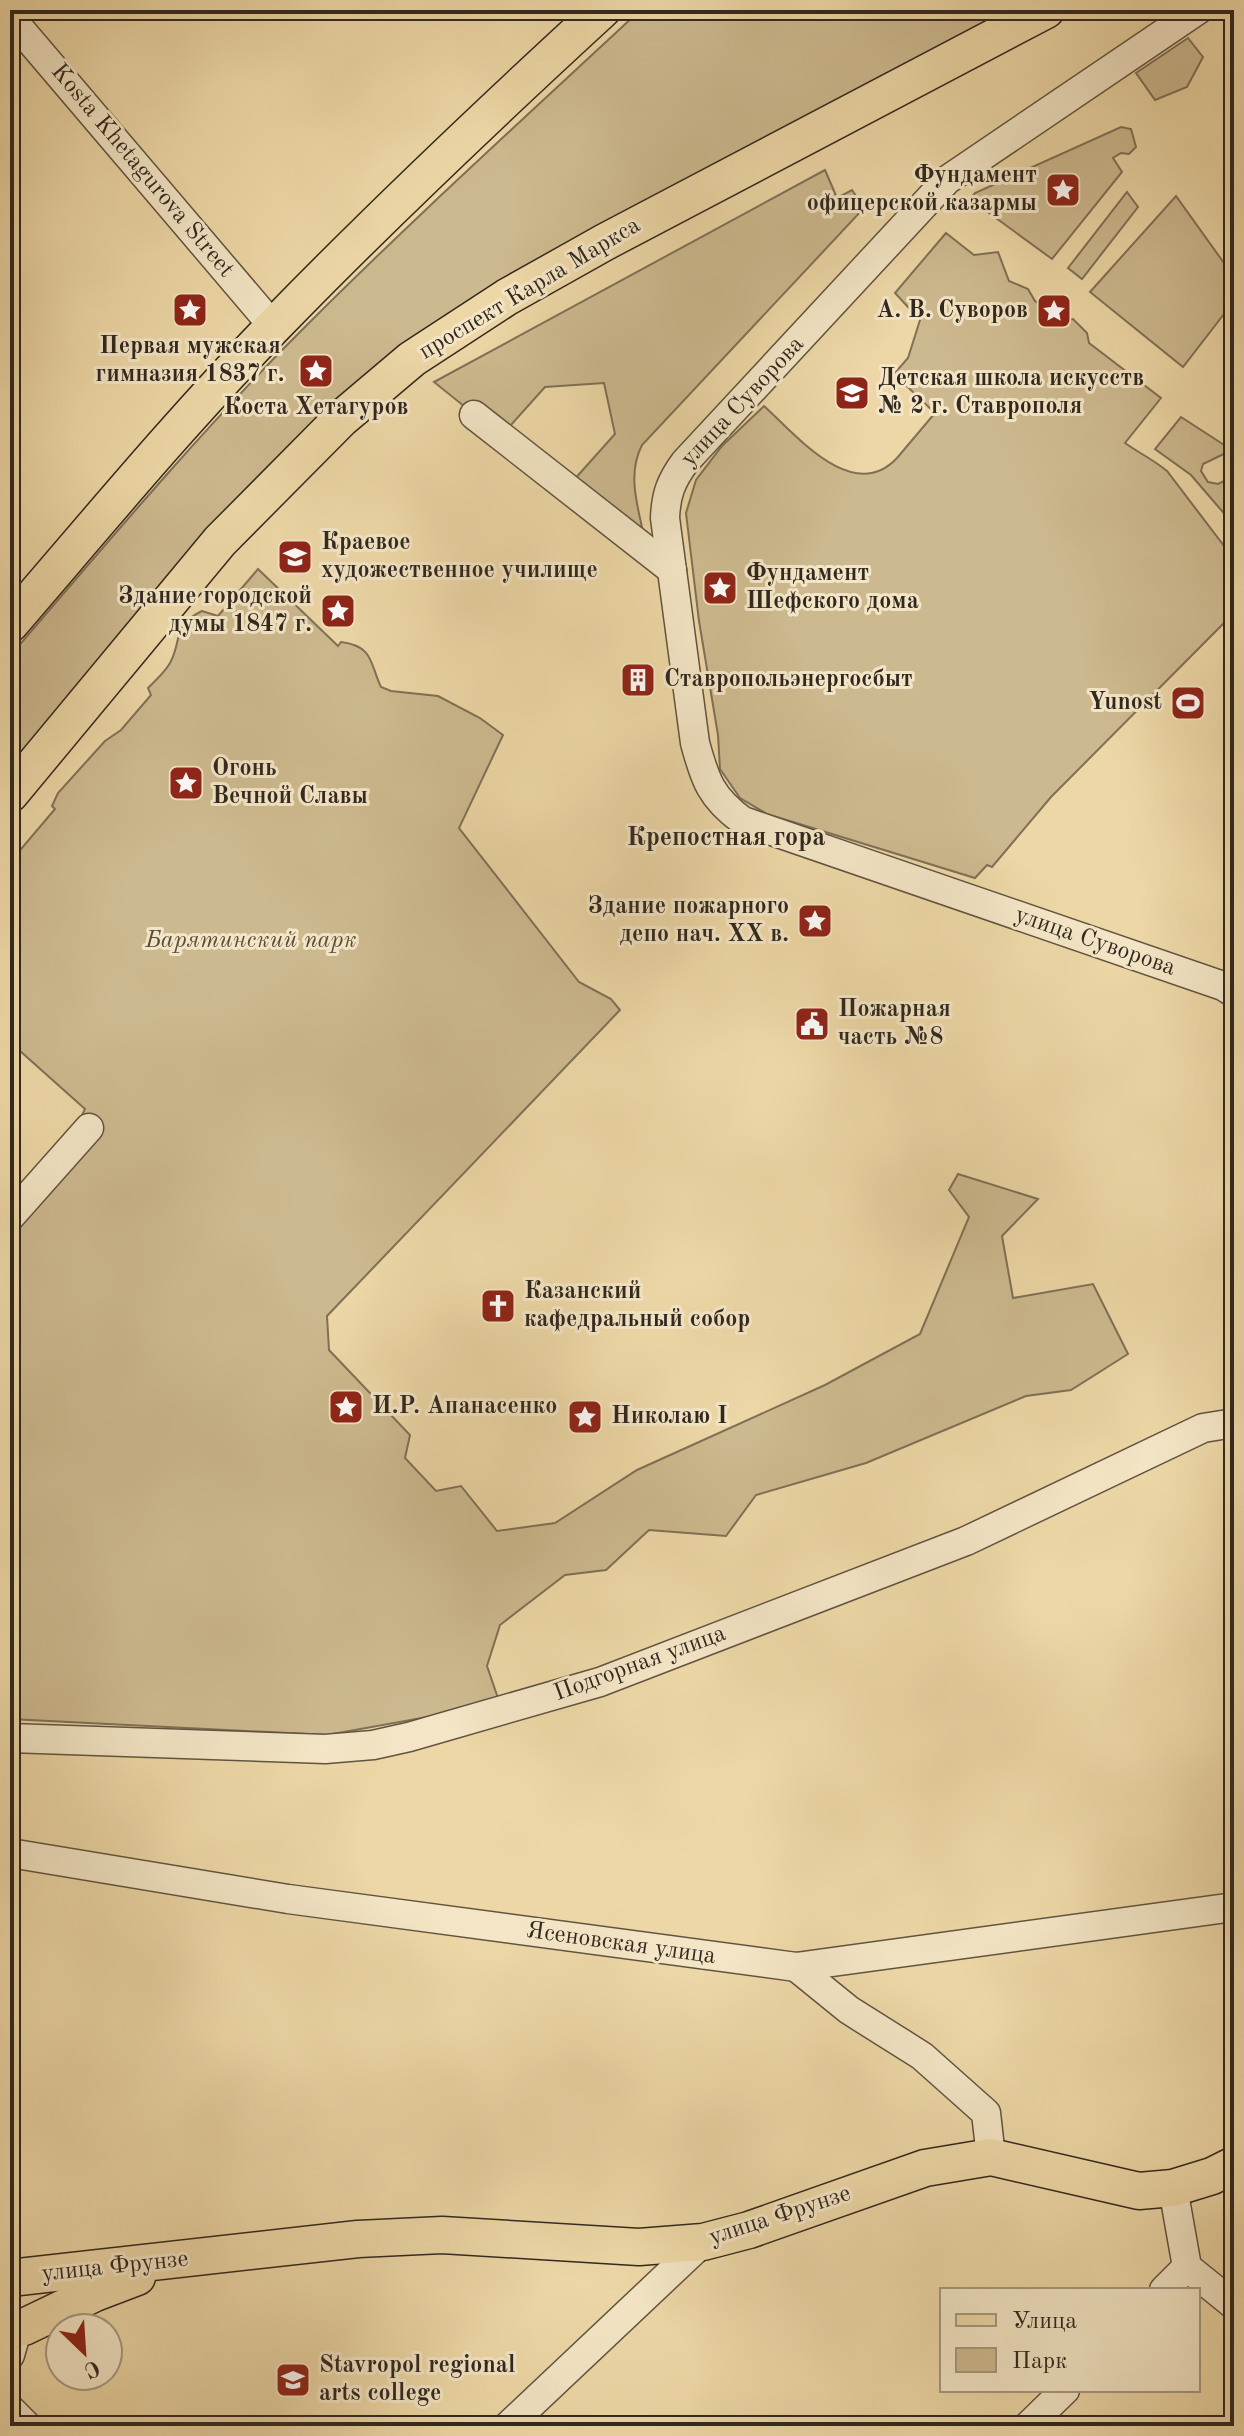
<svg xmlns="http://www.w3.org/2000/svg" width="1244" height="2436" viewBox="0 0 1244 2436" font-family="'Old Standard TT',serif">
<rect width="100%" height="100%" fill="#edd7a6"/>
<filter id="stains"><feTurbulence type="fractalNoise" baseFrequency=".0025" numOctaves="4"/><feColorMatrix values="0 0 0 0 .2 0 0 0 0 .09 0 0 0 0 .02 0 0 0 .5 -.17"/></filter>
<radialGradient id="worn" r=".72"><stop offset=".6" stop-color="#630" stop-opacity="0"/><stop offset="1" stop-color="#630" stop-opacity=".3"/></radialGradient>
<g fill="#cdb98f" stroke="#7f7057" stroke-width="2">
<path d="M649,10H1027L475,305L10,779V656C102,549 193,440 292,340C403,228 520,122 635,15Z"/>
<polygon points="1188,38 1203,57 1187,87 1155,100 1136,73"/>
<polygon points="1121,127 1131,129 1136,147 1129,154 1121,153 1113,158 1122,172 1052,259 970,199 975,193"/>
<path d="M825,170L837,198L852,190L864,208L642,445C626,476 639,509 645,542L573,481L615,434L604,383L545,387L501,436L434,382Z"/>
<polygon points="1127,192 1138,207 1082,279 1068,268"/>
<polygon points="1176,196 1234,277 1234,301 1183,367 1090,292"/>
<path d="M946,233L974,255L998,252L1009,281L1028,289L1035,301L1061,321L1073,319L1087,333L1089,343L1161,398L1125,443C1139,453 1154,460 1167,471L1234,559V634L1223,624L1051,797L992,867L987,865L975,878L767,814L740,798L720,769L718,735L699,621L686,513L696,480L722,446L764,406C796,435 853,505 897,458L935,413L894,374L908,358L920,320L895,293Z"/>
<polygon points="1181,417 1232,450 1203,464 1201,471 1208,482 1218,484 1234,476 1234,525 1191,475 1155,449"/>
<path d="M258,569L338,646L341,642C374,646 370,664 381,687L391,691L438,696L480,718L503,735L459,828L579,982L611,999L620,1010L327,1316L329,1350L410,1435L405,1458L436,1491L461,1486L497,1531L555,1523L637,1470L825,1385L920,1334L969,1217L949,1190L958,1174L1038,1199L1002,1236L1013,1298L1093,1284L1128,1354L1071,1390L1026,1396L866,1463L756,1495L726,1536L649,1530L606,1570L565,1575L500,1625L487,1666L500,1704L327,1735L10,1719V1236L43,1199L85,1109L10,1042V862L55,809L52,806L58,793L105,741L121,730L151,695L148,688C155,681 165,672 170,663C183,639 171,626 202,611L218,616Z"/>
</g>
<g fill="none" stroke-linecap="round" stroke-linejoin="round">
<defs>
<g id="minor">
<path d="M1198,10L947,180L685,462C671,481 666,494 665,518L695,743C705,780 711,798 743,821L1223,986L1234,993"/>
<polyline points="10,17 273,326"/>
<polyline points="474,415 672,570"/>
<polyline points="10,1217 89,1128"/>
<polyline points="10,1738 325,1749 373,1745 409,1737 600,1682 966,1541 1203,1428 1234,1423"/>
<polyline points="10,1853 288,1899 796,1967 1234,1907"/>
<polyline points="796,1967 849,2010 922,2056 986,2113 991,2157"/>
<polyline points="1187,2267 1234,2305"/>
<polyline points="1164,2290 1187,2267 1173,2188"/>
<polyline points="10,2355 14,2341"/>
<polyline points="10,2409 27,2426"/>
<polyline points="508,2426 703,2242"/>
<polyline points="1028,2426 1065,2390"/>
</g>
<g id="major">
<path d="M10,624C97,523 182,420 275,325C381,216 491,112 602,10"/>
<polyline points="10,794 220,541 341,419 412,359 507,297 605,242 1046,10"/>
<polyline points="10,2278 358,2239 442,2235 639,2247 703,2242 749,2230 925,2168 991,2157 1139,2191 1173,2188 1212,2176 1234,2165"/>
<polyline points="24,2327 95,2293 137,2277"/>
</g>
</defs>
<use href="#minor" stroke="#605441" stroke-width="31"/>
<use href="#major" stroke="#31281f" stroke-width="39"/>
<use href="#minor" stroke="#f3e5c5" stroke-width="28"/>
<use href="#major" stroke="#edd7a6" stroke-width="36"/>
</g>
<defs>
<symbol id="sight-square" viewBox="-11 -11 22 22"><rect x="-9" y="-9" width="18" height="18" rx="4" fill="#8f2418" stroke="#f3e5c5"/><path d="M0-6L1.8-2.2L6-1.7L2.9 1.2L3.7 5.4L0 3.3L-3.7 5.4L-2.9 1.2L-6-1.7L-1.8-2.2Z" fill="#fff"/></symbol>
<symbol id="school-square" viewBox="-11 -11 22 22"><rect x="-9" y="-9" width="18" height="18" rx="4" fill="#8f2418" stroke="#f3e5c5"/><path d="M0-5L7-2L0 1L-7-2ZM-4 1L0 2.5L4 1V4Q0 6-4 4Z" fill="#fff"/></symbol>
<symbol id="university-square" viewBox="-11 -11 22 22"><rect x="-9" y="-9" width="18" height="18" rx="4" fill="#8f2418" stroke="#f3e5c5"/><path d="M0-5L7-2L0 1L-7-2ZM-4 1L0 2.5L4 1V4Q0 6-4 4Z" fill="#fff"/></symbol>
<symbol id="building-square" viewBox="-11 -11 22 22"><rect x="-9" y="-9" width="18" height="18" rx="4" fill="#8f2418" stroke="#f3e5c5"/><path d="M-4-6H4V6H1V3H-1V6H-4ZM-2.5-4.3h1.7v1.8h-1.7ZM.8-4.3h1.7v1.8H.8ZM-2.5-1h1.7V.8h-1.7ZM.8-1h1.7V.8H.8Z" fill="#fff"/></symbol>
<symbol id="stadium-square" viewBox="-11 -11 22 22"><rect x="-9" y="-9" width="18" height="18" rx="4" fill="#8f2418" stroke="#f3e5c5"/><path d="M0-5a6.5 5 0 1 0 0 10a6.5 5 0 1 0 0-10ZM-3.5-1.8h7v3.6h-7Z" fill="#fff"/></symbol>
<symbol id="civic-square" viewBox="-11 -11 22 22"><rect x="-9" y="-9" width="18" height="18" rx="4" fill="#8f2418" stroke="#f3e5c5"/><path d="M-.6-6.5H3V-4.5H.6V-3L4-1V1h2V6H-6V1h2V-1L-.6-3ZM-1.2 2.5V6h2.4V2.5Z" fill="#fff"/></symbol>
<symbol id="church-square" viewBox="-11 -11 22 22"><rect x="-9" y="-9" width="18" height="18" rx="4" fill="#8f2418" stroke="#f3e5c5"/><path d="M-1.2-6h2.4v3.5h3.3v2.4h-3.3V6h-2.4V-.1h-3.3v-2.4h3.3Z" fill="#fff"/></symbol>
</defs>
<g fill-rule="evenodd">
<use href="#sight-square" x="1043" y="170" width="40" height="40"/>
<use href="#sight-square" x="170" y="290" width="40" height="40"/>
<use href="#sight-square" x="1034" y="291" width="40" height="40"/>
<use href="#sight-square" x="296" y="351" width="40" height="40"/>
<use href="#school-square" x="832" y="373" width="40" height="40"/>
<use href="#university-square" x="275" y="537" width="40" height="40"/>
<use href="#sight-square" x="700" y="568" width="40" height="40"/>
<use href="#sight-square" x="318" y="591" width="40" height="40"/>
<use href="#building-square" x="618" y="660" width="40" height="40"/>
<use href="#stadium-square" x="1168" y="683" width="40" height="40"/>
<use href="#sight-square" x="166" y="763" width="40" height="40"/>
<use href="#sight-square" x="795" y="901" width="40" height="40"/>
<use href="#civic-square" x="792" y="1004" width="40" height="40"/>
<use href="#church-square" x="478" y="1286" width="40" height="40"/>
<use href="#sight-square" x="326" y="1387" width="40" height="40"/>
<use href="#sight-square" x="565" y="1397" width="40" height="40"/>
<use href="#university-square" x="273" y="2360" width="40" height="40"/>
</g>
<g text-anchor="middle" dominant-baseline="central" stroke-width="6" stroke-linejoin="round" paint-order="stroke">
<g font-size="24" fill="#31281f" stroke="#f3e5c5">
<text transform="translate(142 171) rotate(50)">Kosta Khetagurova Street</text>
<text transform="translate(530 289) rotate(-31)">проспект Карла Маркса</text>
<text transform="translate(743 402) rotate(-47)">улица Суворова</text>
<text transform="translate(1095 942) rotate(19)">улица Суворова</text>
<text transform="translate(640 1664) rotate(-20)">Подгорная улица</text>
<text transform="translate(621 1944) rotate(8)">Ясеновская улица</text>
<text transform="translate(780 2216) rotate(-18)">улица Фрунзе</text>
<text transform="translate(115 2267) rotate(-6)">улица Фрунзе</text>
</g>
<g font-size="24" font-weight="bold" fill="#31281f" stroke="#f3e5c5" text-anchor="start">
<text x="1037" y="176" text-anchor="end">Фундамент<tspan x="1037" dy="28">офицерской казармы</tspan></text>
<text x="1028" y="311" text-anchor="end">А. В. Суворов</text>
<text x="190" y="347" text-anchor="middle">Первая мужская<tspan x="190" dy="28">гимназия 1837 г.</tspan></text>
<text x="878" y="379">Детская школа искусств<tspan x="878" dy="28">№ 2 г. Ставрополя</tspan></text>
<text x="316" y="408" text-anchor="middle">Коста Хетагуров</text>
<text x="321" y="543">Краевое<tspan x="321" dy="28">художественное училище</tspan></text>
<text x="746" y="574">Фундамент<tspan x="746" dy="28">Шефского дома</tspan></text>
<text x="312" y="597" text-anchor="end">Здание городской<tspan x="312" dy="28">думы 1847 г.</tspan></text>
<text x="664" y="680">Ставропольэнергосбыт</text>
<text x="1162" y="703" text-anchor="end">Yunost</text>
<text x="212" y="769">Огонь<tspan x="212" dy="28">Вечной Славы</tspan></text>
<text x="789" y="907" text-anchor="end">Здание пожарного<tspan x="789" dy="28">депо нач. ХХ в.</tspan></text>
<text x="838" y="1010">Пожарная<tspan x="838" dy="28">часть №8</tspan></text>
<text x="524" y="1292">Казанский<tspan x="524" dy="28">кафедральный собор</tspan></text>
<text x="372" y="1407">И.Р. Апанасенко</text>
<text x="611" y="1417">Николаю I</text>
<text x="319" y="2366">Stavropol regional<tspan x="319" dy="28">arts college</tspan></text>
</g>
<g font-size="24" font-style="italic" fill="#584c3b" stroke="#f3e5c5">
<text x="251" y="941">Барятинский парк</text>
</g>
<g font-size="26" font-weight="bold" fill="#31281f" stroke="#f3e5c5">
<text x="726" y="838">Крепостная гора</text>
</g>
</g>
<rect width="1244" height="2436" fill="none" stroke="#edd7a6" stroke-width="40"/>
<rect x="12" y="12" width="1220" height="2412" fill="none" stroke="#31281f" stroke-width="4"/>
<rect x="20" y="20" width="1204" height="2396" fill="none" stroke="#31281f" stroke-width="2"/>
<rect x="940" y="2288" width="260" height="104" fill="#f3e5c5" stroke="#a59983" stroke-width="2"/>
<rect x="956" y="2314" width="40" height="12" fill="#edd7a6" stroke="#a59983" stroke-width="2"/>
<text x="1012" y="2328" font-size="24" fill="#31281f">Улица</text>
<rect x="956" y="2348" width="40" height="24" fill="#cdb98f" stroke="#a59983" stroke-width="2"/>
<text x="1012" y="2368" font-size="24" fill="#31281f">Парк</text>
<g transform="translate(84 2352) rotate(155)"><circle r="38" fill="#f3e5c5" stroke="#a59983" stroke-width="2"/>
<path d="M0-6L14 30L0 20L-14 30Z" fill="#8f2418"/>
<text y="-12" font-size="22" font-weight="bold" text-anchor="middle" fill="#31281f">С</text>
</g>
<rect width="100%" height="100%" filter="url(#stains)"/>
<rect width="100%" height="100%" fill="url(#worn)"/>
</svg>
